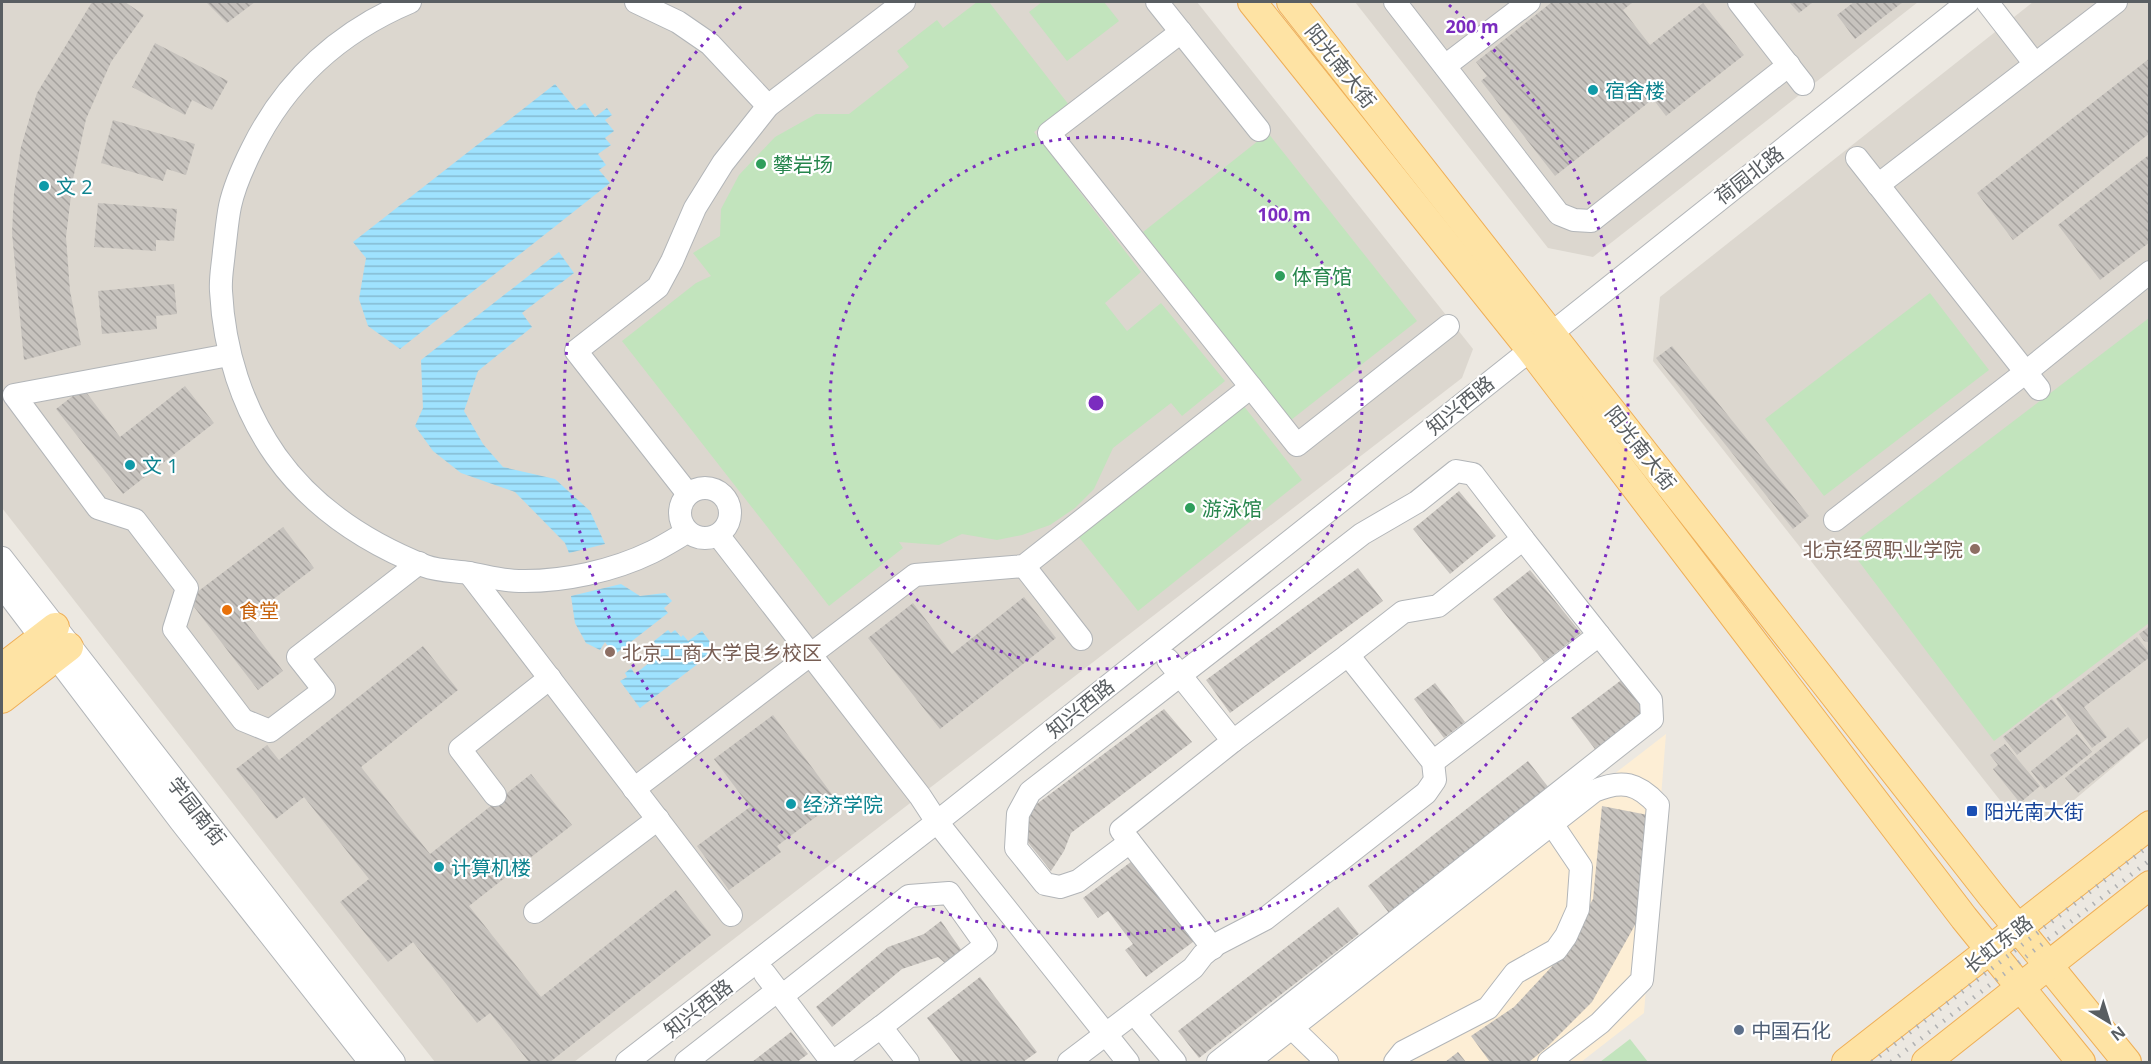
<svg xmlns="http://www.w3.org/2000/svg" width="2151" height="1064" viewBox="0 0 2151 1064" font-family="'Open Sans','Noto Sans SC',sans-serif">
<defs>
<pattern id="water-rules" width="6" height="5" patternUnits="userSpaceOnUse" patternTransform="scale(1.5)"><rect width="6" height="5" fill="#9fe2fe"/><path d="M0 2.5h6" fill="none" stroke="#85bad1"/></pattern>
<pattern id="building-back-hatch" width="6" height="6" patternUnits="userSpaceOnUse" patternTransform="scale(1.5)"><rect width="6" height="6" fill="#c7c3be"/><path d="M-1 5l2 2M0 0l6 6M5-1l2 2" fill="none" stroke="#a5a29e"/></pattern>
</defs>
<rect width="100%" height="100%" fill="#ece8e1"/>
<polygon fill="#fdeed5" points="1666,734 1644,1013 1581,1062 1241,1062"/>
<g fill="#dcd7cf">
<polygon points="2,2 1197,2 1473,349 1462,378 574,1062 435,1062 2,508"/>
<polygon points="1355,2 1918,2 1593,257 1548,248"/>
<polygon points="2033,2 2149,2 2149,737 2049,821 2018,823 1653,361 1660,297"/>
</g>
<g fill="#c2e4bd">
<polygon points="977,2 989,2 1069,105 1034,132 1141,272 1105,303 1127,331 1161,303 1225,381 1182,416 1171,403 1113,448 1094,489 1075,508 1050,525 1022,535 997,540 962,534 939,545 899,542 903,548 829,606 622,341 696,283 711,276 693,253 720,236 721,209 739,175 775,137 816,114 849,114 909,67 897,51 937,20 943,28"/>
<polygon points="1042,2 1104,2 1119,21 1067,61 1029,12"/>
<polygon points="1268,133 1417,321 1291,420 1143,232"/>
<polygon points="1930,293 1989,370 1824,496 1765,419"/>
<polygon points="2149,318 2149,623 1994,741 1848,547"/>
<polygon points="1243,405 1302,480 1138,611 1078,536"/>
<polygon points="1630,1039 1648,1062 1600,1062"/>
</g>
<g fill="url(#water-rules)">
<polygon points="555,84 576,110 585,103 595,117 607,108 612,115 605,120 614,131 605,138 611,145 598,154 606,165 599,170 610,183 400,349 368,326 359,299 366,258 353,242"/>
<polygon points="559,252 574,273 522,313 532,327 478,371 464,411 483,444 503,467 555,479 590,511 605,544 569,553 565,543 515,492 461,473 433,451 415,426 423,408 421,360"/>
<polygon points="621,584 640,596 665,593 672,601 664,608 668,613 614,655 605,642 600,650 586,643 575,623 571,596"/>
<polygon points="668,630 671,633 675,630 681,637 683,635 688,641 702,631 716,650 640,708 620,681 627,677 625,673 631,668 635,674 650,662 644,653 655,644 654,641"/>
</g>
<g fill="url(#building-back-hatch)">
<polygon points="92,2 125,2 144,15 111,62 86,119 73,179 66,237 70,291 81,345 24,360 12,233 14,193 21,147 37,93"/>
<polygon points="206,2 255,2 227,23"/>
<polygon points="1552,2 1633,2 1623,10 1650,45 1703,3 1744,55 1666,116 1653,99 1555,176 1481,81 1487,76 1476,62"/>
<polygon points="1789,2 1813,2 1799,13"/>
<polygon points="1854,2 1903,2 1855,39 1837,15"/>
<polygon points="155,43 228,81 212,110 192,100 185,115 132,87"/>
<polygon points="2150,58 2150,133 2013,240 1977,193"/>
<polygon points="113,120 195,144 186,175 167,169 163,181 101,163"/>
<polygon points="2150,154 2150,242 2100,280 2058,225"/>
<polygon points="98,203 177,209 174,241 156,240 156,251 94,247"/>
<polygon points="174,284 177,314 156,316 157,329 102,334 98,291"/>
<polygon points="1672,346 1809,516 1793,529 1656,358"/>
<polygon points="185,386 214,423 123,494 56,409 83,388 120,437"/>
<polygon points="1459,491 1496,536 1450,574 1413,529"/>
<polygon points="283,527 314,568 245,621 283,671 258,690 188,599"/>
<polygon points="1358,568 1383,601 1230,713 1206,680"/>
<polygon points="1530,570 1581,633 1544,662 1493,599"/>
<polygon points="1024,597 1056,638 940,729 868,638 913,603 952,654"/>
<polygon points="2150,626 2150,643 2144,641 2139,634"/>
<polygon points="2137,637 2150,654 2150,657 2084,707 2107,737 2092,748 2056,699"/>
<polygon points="423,646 458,690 361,767 430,854 531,774 572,825 469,906 541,997 676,890 711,935 550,1062 529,1062 490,1013 477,1023 413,942 388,962 340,902 369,879 304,797 276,819 236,769 267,745 279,760"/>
<polygon points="1624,678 1651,713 1598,753 1571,718"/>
<polygon points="1435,683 1465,722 1444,738 1414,699"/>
<polygon points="2052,699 2066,716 2017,755 2003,737"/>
<polygon points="1164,709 1192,742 1071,833 1064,851 1051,871 1022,835 1030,809"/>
<polygon points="773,715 837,801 777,846 781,852 729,890 697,846 750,807 714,759"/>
<polygon points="2128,727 2141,743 2078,793 2065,778"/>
<polygon points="2077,734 2092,752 2045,789 2031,771"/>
<polygon points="2005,744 2040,786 2020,803 1993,769 1998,765 1990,755"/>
<polygon points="1528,761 1549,788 1389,913 1368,886"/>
<polygon points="1602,806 1648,815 1640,916 1592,1002 1547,1047 1529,1062 1490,1062 1471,1036 1514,1007 1558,960 1593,899"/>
<polygon points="1136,858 1197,939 1146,977 1125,950 1133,944 1108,911 1098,918 1083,898"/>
<polygon points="1338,907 1359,934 1199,1058 1178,1031"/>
<polygon points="941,921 962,951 945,963 938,957 902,969 832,1027 816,1007 888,947 924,934"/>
<polygon points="980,977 1037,1052 1023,1062 961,1062 927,1018"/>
<polygon points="791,1032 808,1054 797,1062 752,1062"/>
<polygon points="1458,1052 1466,1062 1445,1062"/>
</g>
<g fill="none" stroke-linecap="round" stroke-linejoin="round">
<defs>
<g id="minor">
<path d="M410,2C339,32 286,80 252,149C243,167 234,187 230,206C227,221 226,236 224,251C223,264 220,278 221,291C224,350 242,408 276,456C313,508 367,543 425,566C438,571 455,571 469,573C486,576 503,581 519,581C563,582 613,571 652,552C664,546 675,539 687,532"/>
<polyline points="636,2 678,22 710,44 768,106"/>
<polyline points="1157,2 1259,130"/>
<polyline points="1395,2 1559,214 1574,220 1591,221 1789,65"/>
<polyline points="1739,2 1803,84"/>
<polyline points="1987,2 2035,64"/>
<polyline points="1181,32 1049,133 1297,445 1448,326"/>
<polyline points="1445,66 1529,2"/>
<polyline points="1857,158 2039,389"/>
<polyline points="1878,185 2116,2"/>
<polyline points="229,355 14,395 98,508 135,520 187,588 174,629 243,720 270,731 324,690 298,657 419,563"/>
<circle cx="705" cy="513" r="25"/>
<polyline points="688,494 576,351 658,287 672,261 695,208 723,163 768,106 904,2"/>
<polyline points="1835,520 2026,372 2150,272"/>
<polyline points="718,535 920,796 937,822 1128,1062"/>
<polyline points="2,558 394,1062"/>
<polyline points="1024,566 1081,639"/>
<polyline points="469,573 731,915"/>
<polyline points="2,586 181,822 370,1062"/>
<polyline points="1433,762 1599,635 1523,539"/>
<polyline points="634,789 915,575 1024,566 1251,387"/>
<polyline points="495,795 460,749 550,678"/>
<polyline points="1130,842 1121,830 1233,741"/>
<polyline points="535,912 658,819"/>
<polyline points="1213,948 1130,842 1078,881 1060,887 1045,884 1016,848 1018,814 1030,792 1362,534 1417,502 1456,471 1473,474 1523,539 1438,606 1403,612 1348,655"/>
<polyline points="765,974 832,1062"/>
<polyline points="782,996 909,896 949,893 986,945 881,1027 908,1062"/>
<polyline points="1134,1013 1175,1062"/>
<polyline points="1292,1028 1327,1062"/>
<polyline points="627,1062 937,822 1968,2"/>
<polyline points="686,1062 778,990"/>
<polyline points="833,1062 881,1027"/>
<polyline points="1069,1062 1193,968 1203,955 1215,945 1265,919 1426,793 1435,780 1433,762 1348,655 1233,741 1168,660"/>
<polyline points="1218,1062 1652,719 1651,700 1599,635"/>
<path d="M1248,1062L1594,791C1622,779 1638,783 1658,805L1642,980L1600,1023L1549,1062"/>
<polyline points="1395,1062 1403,1052 1488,1008 1515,973 1556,950 1566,936 1578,909 1581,867 1552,824"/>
</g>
<g id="major">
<polyline points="1252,2 1530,349 1964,918 2081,1062"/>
<polyline points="1291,2 1991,895 2127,1062"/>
<polyline points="2,668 55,627"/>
<polyline points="2,699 69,647"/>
<polyline points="1846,1062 2150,825"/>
<polyline points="1926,1062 2150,885"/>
</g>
</defs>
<use href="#minor" stroke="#b2b5b8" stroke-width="24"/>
<use href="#major" stroke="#efaf57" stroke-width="30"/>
<use href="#minor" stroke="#fff" stroke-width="22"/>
<use href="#major" stroke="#fee3a4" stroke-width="28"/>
<g stroke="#b0b1b2" stroke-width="4.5" stroke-dasharray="1.5 8" stroke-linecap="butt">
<polyline points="1872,1062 2150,845"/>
<polyline points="1891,1062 2150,860"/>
</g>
</g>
<g fill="none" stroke="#7b2cbf" stroke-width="3" stroke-dasharray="3 6">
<circle cx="1096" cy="403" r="266"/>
<path d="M1449 5A532 532 0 1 1 743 5"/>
</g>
<g fill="#0f9aa8" stroke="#fff" stroke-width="2">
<circle cx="1593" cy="90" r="6"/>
<circle cx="44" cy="186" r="6"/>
<circle cx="130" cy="465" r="6"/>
<circle cx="791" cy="804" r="6"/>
<circle cx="439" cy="867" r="6"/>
</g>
<g fill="#2e9e5b" stroke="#fff" stroke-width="2">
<circle cx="761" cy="164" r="6"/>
<circle cx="1280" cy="276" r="6"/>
<circle cx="1190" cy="508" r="6"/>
</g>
<g fill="#8d6e63" stroke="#fff" stroke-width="2">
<circle cx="1975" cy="549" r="6"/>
<circle cx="610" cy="652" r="6"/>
</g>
<circle fill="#e8710a" stroke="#fff" stroke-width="2" cx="227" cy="610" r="6"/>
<rect fill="#1a4fb4" stroke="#fff" stroke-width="2" x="1966" y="805" width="12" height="12" rx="3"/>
<circle fill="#5c6f8a" stroke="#fff" stroke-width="2" cx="1739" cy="1030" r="6"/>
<g text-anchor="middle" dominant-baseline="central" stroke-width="4.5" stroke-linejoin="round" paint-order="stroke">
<g font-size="20" fill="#595e62" stroke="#fff">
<text transform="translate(1341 66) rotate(52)">阳光南大街</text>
<text transform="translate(1749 175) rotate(-38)">荷园北路</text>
<text transform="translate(1460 405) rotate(-39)">知兴西路</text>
<text transform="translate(1641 448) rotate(52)">阳光南大街</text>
<text transform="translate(1080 708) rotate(-39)">知兴西路</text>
<text transform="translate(197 811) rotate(52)">学园南街</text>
<text transform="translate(1998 944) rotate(-38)">长虹东路</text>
<text transform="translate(698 1008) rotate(-38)">知兴西路</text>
</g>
<g font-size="20" fill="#0d838f" stroke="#fff" text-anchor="start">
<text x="1605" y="90">宿舍楼</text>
<text x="56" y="186">文 2</text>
<text x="142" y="465">文 1</text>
<text x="803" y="804">经济学院</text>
<text x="451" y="867">计算机楼</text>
</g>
<g font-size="20" fill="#27864d" stroke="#fff" text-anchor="start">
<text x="773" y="164">攀岩场</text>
<text x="1292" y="276">体育馆</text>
<text x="1202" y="508">游泳馆</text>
</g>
<g font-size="20" fill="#785e54" stroke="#fff" text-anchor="end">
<text x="1963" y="549">北京经贸职业学院</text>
<text x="622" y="652" text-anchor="start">北京工商大学良乡校区</text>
</g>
<g font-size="20" fill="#c56008" stroke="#fff" text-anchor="start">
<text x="239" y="610">食堂</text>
</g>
<g font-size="20" fill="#164399" stroke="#fff" text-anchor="start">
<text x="1984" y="811">阳光南大街</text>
</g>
<g font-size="20" fill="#4e5e75" stroke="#fff" text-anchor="start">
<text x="1751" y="1030">中国石化</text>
</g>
</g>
<circle cx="1096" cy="403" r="9" fill="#7b2cbf" stroke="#fff" stroke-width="3"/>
<g font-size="18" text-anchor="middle" font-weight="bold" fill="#7b2cbf" stroke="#fff" stroke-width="4.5" stroke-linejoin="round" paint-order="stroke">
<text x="1472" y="33">200 m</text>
<text x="1284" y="221">100 m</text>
</g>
<rect width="2151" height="1064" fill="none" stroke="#595e62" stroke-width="6"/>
<g transform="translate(2109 1022) rotate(142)" stroke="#ffffff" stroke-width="4.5" paint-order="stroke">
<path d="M0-4.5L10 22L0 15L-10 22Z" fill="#595e62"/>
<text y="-9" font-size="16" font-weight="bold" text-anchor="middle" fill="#595e62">N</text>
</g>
</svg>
